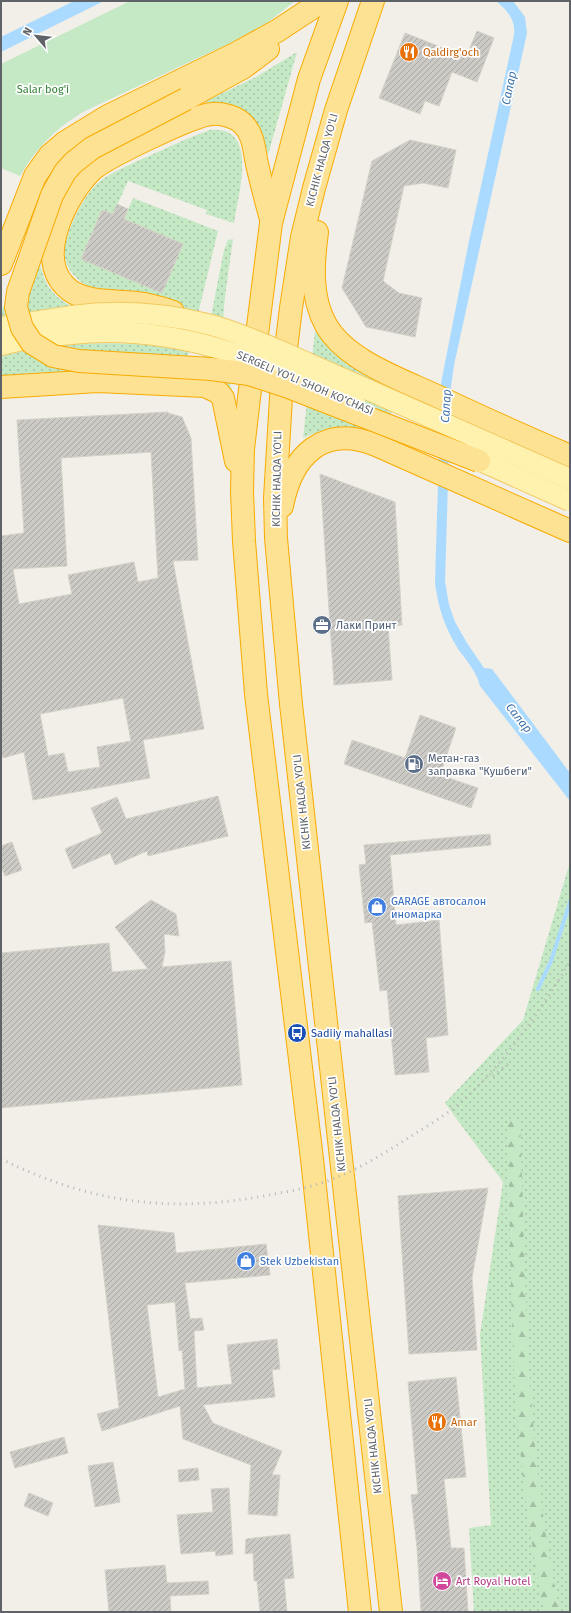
<svg xmlns="http://www.w3.org/2000/svg" width="571" height="1613" viewBox="0 0 571 1613" font-family="'Fira Sans',sans-serif">
<defs>
<pattern id="grass-dots" width="8" height="8" patternUnits="userSpaceOnUse"><rect width="8" height="8" fill="#c5e8c5"/><path d="M2 2h.1M6 6h.1" fill="none" stroke="#a3c0a4" stroke-width="1.8" stroke-linecap="round"/></pattern>
<pattern id="forest-firs" width="22" height="20" patternUnits="userSpaceOnUse"><rect width="22" height="20" fill="#c5e8c5"/><path d="M5 1l3.5 6h-7zM16 11l3.5 6h-7z" fill="#a3c0a4"/></pattern>
<pattern id="building-hatch" width="6" height="6" patternUnits="userSpaceOnUse"><rect width="6" height="6" fill="#cccac5"/><path d="M-1 1l2-2M0 6l6-6M5 7l2-2" fill="none" stroke="#a9a8a4"/></pattern>
</defs>
<rect width="100%" height="100%" fill="#f1efe8"/>
<g fill="url(#grass-dots)">
<path d="M297,52L268,155C262,125 241,97 207,104L206,101L256,77Z"/>
<path d="M210,130C260,125 238,195 234,223L206,214L207,210L128,181L113,214L102,210L81,258L162,293L183,244L124,219L133,198L218,231L183,376L67,373L1,376V356C58,341 114,341 172,347L181,305L173,301L87,286C56,266 62,244 76,215C82,203 89,191 99,182C111,172 128,166 142,159C165,149 187,138 210,130Z"/>
<path d="M233,239C226,292 215,339 232,390L220,380L199,378L224,250L228,240Z"/>
<path d="M39,258C42,280 51,297 72,306L1,320V310L7,303Z"/>
<path d="M315,331C339,361 368,372 402,390L381,435C354,426 329,425 303,438Z"/>
<polygon points="570,862 570,1612 474,1612 469,1528 491,1525 480,1335 503,1182 445,1103 523,1020"/>
</g>
<path fill="url(#forest-firs)" d="M507,1118L520,1120C526,1283 525,1451 560,1612H544C531,1547 522,1481 517,1414C509,1316 511,1216 507,1118Z"/>
<path fill="#c5e8c5" d="M130,1H295L267,23L230,43L85,111C57,127 37,147 20,176L1,168V64Z"/>
<g fill="#aadaff">
<polygon points="74,1 104,1 1,52 1,37"/>
<path d="M496,1H513L525,17L527,33L454,365L451,386L445,581L449,605L455,622L467,643L484,668L492,669L570,773V801L480,686C476,671 467,661 458,649C445,628 438,607 435,583L441,383L469,241L514,35C516,20 507,10 496,1Z"/>
</g>
<g fill="none" stroke-linecap="round" stroke-linejoin="round">
<polyline stroke="#aadaff" stroke-width="4" points="538,989 551,961 570,902"/>
</g>
<g fill="url(#building-hatch)" stroke="#d6d1c6" fill-rule="evenodd">
<polygon points="477,31 494,38 477,82 452,72 439,106 425,101 420,114 379,98 405,33 466,57"/>
<polygon points="410,140 456,150 448,188 423,183 404,186 383,281 399,293 422,298 415,337 366,327 342,288 372,161"/>
<polygon points="117,204 128,209 124,219 183,244 162,293 81,259 102,210 113,214"/>
<path d="M168,412V413L182,417L191,438L198,560L173,561L204,729L143,740L150,778L33,800L24,752L3,758L1,751V536L24,533L17,420ZM151,452L158,578L138,582L134,562L68,575L72,594L19,604L13,569L67,566L61,458ZM123,698L131,741L97,747L100,767L68,772L64,753L48,756L40,714Z"/>
<polygon points="320,474 395,502 402,625 388,626 392,680 334,685"/>
<polygon points="420,715 456,728 440,775 478,788 471,808 344,764 352,740 405,758"/>
<polygon points="218,796 228,836 148,856 147,851 115,865 110,853 73,869 65,849 102,833 91,808 117,797 126,819"/>
<polygon points="490,834 491,845 390,855 396,925 439,920 448,1035 426,1038 429,1072 395,1075 387,990 380,991 372,922 365,923 359,865 366,864 364,845"/>
<polygon points="12,842 22,870 5,876 1,866 1,846"/>
<polygon points="151,900 176,914 179,936 164,934 165,952 162,967 231,961 242,1085 1,1108 1,953 109,943 112,972 148,969 115,927"/>
<polygon points="488,1188 472,1278 477,1350 409,1354 398,1196"/>
<path d="M98,1225L174,1233L176,1253L266,1244L270,1275L185,1283L190,1319L202,1318L204,1330L194,1331L197,1388L232,1384L227,1345L277,1339L280,1369L272,1370L275,1397L203,1405L213,1423L282,1451L272,1475H280L277,1516L248,1514L251,1465L183,1439L180,1406L102,1431L97,1414L119,1408ZM175,1302L179,1351L182,1350L185,1389L158,1397L147,1305Z"/>
<polygon points="456,1377 466,1477 444,1479 451,1548 464,1548 468,1612 421,1612 417,1548 411,1495 418,1494 408,1382"/>
<polygon points="64,1437 68,1453 15,1468 10,1452"/>
<polygon points="113,1462 120,1502 95,1507 88,1466"/>
<polygon points="198,1468 199,1480 179,1482 178,1470"/>
<polygon points="229,1488 233,1554 216,1556 215,1551 181,1554 177,1515 213,1512 211,1489"/>
<polygon points="29,1493 53,1503 48,1516 24,1506"/>
<polygon points="290,1534 294,1578 284,1579 287,1612 260,1612 257,1581 254,1581 253,1553 245,1554 246,1539"/>
<polygon points="165,1565 167,1583 208,1581 209,1594 170,1596 171,1612 109,1612 105,1570"/>
</g>
<g fill="none" stroke-linecap="round" stroke-linejoin="round">
<defs>
<g id="major">
<polyline points="1,327 72,316"/>
<polyline points="1,345 27,339 71,334"/>
</g>
<g id="highway">
<polyline points="337,1 309,79 271,223 249,398 243,449 242,491 244,541 256,694 312,1159 360,1612"/>
<polyline points="373,1 336,110 314,188 302,237 291,308 282,381 275,498 276,538 291,704 391,1612"/>
<polyline points="186,99 244,67 268,49"/>
<path d="M317,232C313,262 310,297 326,325C346,361 403,380 439,397C483,418 526,437 570,456"/>
<polyline points="1,264 35,176 50,155 64,143 108,116 237,53 277,31 315,6"/>
<path d="M173,312C161,308 149,304 137,303C115,300 82,304 65,286C35,256 67,194 92,170C107,157 194,115 212,114C223,113 236,117 243,124C254,135 254,150 257,164C261,182 266,201 271,219"/>
<polyline points="1,387 98,381 205,386 218,392 223,398 236,461"/>
<path d="M282,506C292,455 323,424 376,445L570,531"/>
</g>
</defs>
<use href="#major" stroke="#f2c960" stroke-width="22"/>
<use href="#highway" stroke="#f9ab00" stroke-width="24"/>
<use href="#major" stroke="#fff2af" stroke-width="20"/>
<use href="#highway" stroke="#fde293" stroke-width="22"/>
<g stroke="#b6b7b8" stroke-width="3" stroke-dasharray="1 5" stroke-linecap="butt">
<polyline points="493,1076 508,1064"/>
<path d="M1,1159C91,1203 170,1214 269,1195C284,1192 300,1190 315,1185C349,1175 379,1157 408,1138C429,1125 453,1111 471,1093C511,1054 541,1009 570,962"/>
</g>
<defs>
<g id="major-bridge">
<path d="M72,316C116,310 163,313 207,324C230,329 253,340 276,349L570,479"/>
<path d="M71,334C175,323 263,360 355,403"/>
<polyline points="465,454 570,501"/>
</g>
<polyline id="highway-bridge" points="186,99 92,148 73,163 65,172 52,195 18,292 16,307 22,328 32,343 53,356 79,361 211,369 249,374 286,386 479,461"/>
</defs>
<use href="#major-bridge" stroke="#f2c960" stroke-width="22" stroke-linecap="butt"/>
<use href="#highway-bridge" stroke="#f9ab00" stroke-width="24" stroke-linecap="butt"/>
<use href="#major-bridge" stroke="#fff2af" stroke-width="20"/>
<use href="#highway-bridge" stroke="#fde293" stroke-width="22"/>
</g>
<defs>
<symbol id="restaurant-disc" viewBox="-11 -11 22 22"><circle r="9.5" fill="#e8710a" stroke="#fff"/><path d="M-5-6h1v4h1v-4h1v4h1v-4h1v5L-1.5 .5V6h-2V.5L-5-1ZM5-6V6H3V1.5H1.5Q1.5-4 5-6Z" fill="#fff"/></symbol>
<symbol id="office-disc" viewBox="-11 -11 22 22"><circle r="9.5" fill="#5c6f8a" stroke="#fff"/><path d="M-6-3h4V-5.5h4V-3h4V5H-6ZM-1-4.5V-3h2v-1.5ZM-6 0V1H6V0Z" fill="#fff"/></symbol>
<symbol id="fuel-disc" viewBox="-11 -11 22 22"><circle r="9.5" fill="#5c6f8a" stroke="#fff"/><path d="M-5.5-6h7V0h2V4h1.3V-2.5L3-4.5l.8-.8L6-3V5H2.5V1h-1V6h-7ZM-4.2-4.7v3.2H.2V-4.7Z" fill="#fff"/></symbol>
<symbol id="shop-disc" viewBox="-11 -11 22 22"><circle r="9.5" fill="#3f7fe0" stroke="#fff"/><path d="M-5-2.5h2.3a2.7 3.5 0 0 1 5.4 0H5L5.5 6h-11ZM-1.5-2.5h3a1.5 2.3 0 0 0-3 0Z" fill="#fff"/></symbol>
<symbol id="bus-disc" viewBox="-11 -11 22 22"><circle r="9.5" fill="#1a4fb4" stroke="#fff"/><path d="M-5-6H5V4H4V6H2V4H-2V6H-4V4H-5ZM-3.5-4V0h7V-4ZM-3.5 1.2v1.5H-2V1.2ZM2 1.2v1.5H3.5V1.2Z" fill="#fff"/></symbol>
<symbol id="hotel-disc" viewBox="-11 -11 22 22"><circle r="9.5" fill="#d1479c" stroke="#fff"/><path d="M-6-4.5h1.5V1H6V5H4.5V3h-9V5H-6ZM-4 0a1.8 1.8 0 1 1 3.6 0ZM.5 0V-2.5h3Q6-2.5 6 0Z" fill="#fff"/></symbol>
</defs>
<g fill-rule="evenodd">
<use href="#restaurant-disc" x="398" y="41" width="22" height="22"/>
<use href="#office-disc" x="311" y="614" width="22" height="22"/>
<use href="#fuel-disc" x="403" y="753" width="22" height="22"/>
<use href="#shop-disc" x="366" y="896" width="22" height="22"/>
<use href="#bus-disc" x="286" y="1022" width="22" height="22"/>
<use href="#shop-disc" x="235" y="1250" width="22" height="22"/>
<use href="#restaurant-disc" x="426" y="1411" width="22" height="22"/>
<use href="#hotel-disc" x="431" y="1570" width="22" height="22"/>
</g>
<g text-anchor="middle" dominant-baseline="central" stroke-width="3.5" stroke-linejoin="round" paint-order="stroke">
<g font-size="11" fill="#c56008" stroke="#fff" text-anchor="start">
<text x="423" y="52">Qaldirg'och</text>
<text x="451" y="1422">Amar</text>
</g>
<g font-size="11" fill="#348238" stroke="#fff">
<text x="43" y="89">Salar bog'i</text>
</g>
<g font-size="11" fill="#5f6368" stroke="#fff">
<text transform="translate(322 160) rotate(-75)">KICHIK HALQA YO'LI</text>
<text transform="translate(305 383) rotate(23)">SERGELI YO‘LI SHOH KO‘CHASI</text>
<text transform="translate(277 479) rotate(-89)">KICHIK HALQA YO'LI</text>
<text transform="translate(302 802) rotate(-96)">KICHIK HALQA YO'LI</text>
<text transform="translate(337 1124) rotate(-96)">KICHIK HALQA YO'LI</text>
<text transform="translate(373 1446) rotate(-96)">KICHIK HALQA YO'LI</text>
</g>
<g font-size="11" fill="#4e5e75" stroke="#fff" text-anchor="start">
<text x="336" y="625">Лаки Принт</text>
<text x="428" y="758">Метан-газ<tspan x="428" dy="13">заправка "Кушбеги"</tspan></text>
</g>
<g font-size="11" fill="#366cbe" stroke="#fff" text-anchor="start">
<text x="391" y="901">GARAGE автосалон<tspan x="391" dy="13">иномарка</tspan></text>
<text x="260" y="1261">Stek Uzbekistan</text>
</g>
<g font-size="11" fill="#164399" stroke="#fff" text-anchor="start">
<text x="311" y="1033">Sadiiy mahallasi</text>
</g>
<g font-size="11" fill="#b23c85" stroke="#fff" text-anchor="start">
<text x="456" y="1581">Art Royal Hotel</text>
</g>
<g font-size="12" font-style="italic" fill="#4174aa" stroke="#fff">
<text transform="translate(509 88) rotate(-78)">Салар</text>
<text transform="translate(446 406) rotate(-87)">Салар</text>
<text transform="translate(519 718) rotate(51)">Салар</text>
</g>
</g>
<rect width="571" height="1613" fill="none" stroke="#5f6368" stroke-width="4"/>
<g transform="translate(36 36) rotate(298)" stroke="#ffffff" stroke-width="3" paint-order="stroke">
<path d="M0-3L7 15L0 10L-7 15Z" fill="#5f6368"/>
<text y="-6" font-size="11" font-weight="bold" text-anchor="middle" fill="#5f6368">N</text>
</g>
</svg>
